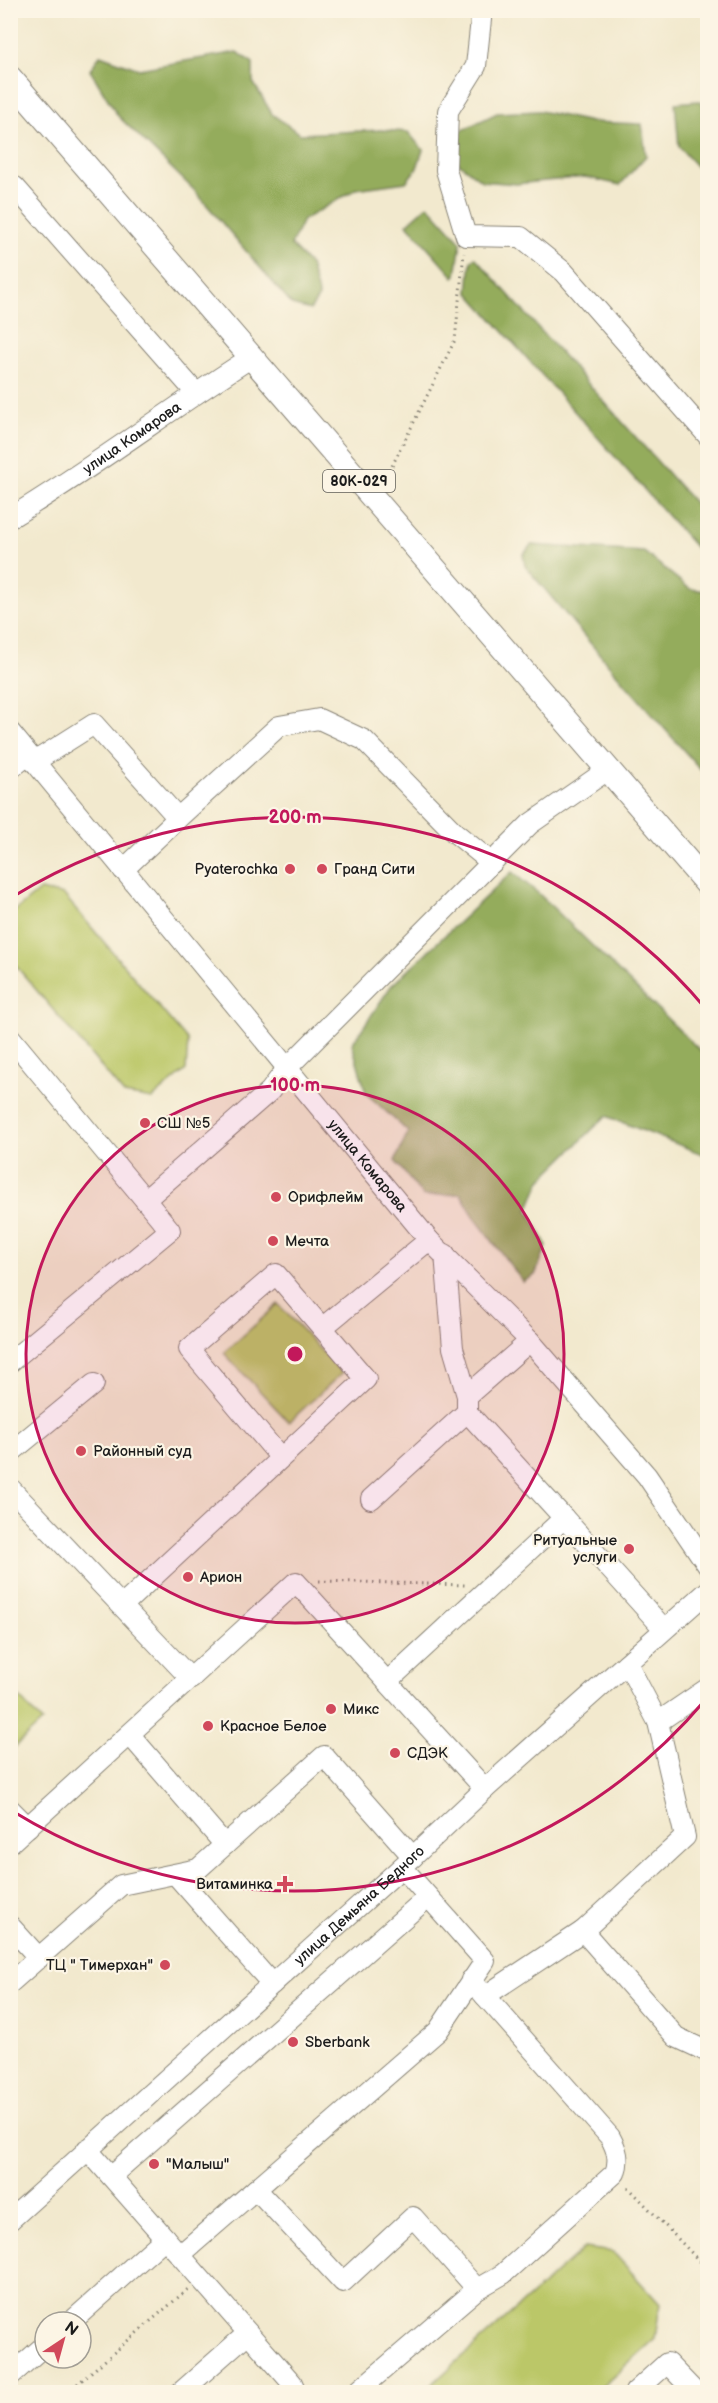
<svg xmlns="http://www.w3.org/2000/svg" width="718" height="2403" viewBox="0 0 718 2403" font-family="'Balsamiq Sans',sans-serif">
<rect width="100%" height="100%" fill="#fcf5e5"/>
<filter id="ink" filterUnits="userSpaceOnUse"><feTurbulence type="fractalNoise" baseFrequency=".0167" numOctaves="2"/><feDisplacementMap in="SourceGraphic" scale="12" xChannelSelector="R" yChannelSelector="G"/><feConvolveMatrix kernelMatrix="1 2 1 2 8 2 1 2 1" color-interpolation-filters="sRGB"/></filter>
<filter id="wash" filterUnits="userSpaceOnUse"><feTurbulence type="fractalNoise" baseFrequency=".008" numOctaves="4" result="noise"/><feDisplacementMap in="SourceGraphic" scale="24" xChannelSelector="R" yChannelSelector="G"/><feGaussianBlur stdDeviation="1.35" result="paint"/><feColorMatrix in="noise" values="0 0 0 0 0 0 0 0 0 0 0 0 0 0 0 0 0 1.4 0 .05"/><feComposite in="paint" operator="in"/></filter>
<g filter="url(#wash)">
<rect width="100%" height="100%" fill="#f2e9ce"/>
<g fill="#bbc768" stroke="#6c7242" stroke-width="1.5">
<polygon points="40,890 64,895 188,1041 186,1070 152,1099 124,1094 11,960 11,914"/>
<polygon points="278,1304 342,1373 289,1422 224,1353"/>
<polygon points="17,1695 42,1722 11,1750 11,1701"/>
<polygon points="584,2248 613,2252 660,2304 655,2339 596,2392 423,2392"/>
</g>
<g fill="#94ac5c" stroke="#58643c" stroke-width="1.5">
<polygon points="237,52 253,63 253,82 272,114 300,134 381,130 408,132 423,150 417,168 406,182 356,189 303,220 291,245 310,265 319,297 310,310 292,305 194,190 118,116 90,70 100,55 139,69"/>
<polygon points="699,101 707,109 707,178 679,147 675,103"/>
<polygon points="540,111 591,122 642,124 646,156 620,185 585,177 516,184 482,181 453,159 460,131 497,113"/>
<polygon points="428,205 461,242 456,275 454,277 407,224"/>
<polygon points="475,257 707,517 707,560 468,292 471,261"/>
<polygon points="531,545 644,552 690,589 707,591 707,777 613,670 525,566 523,555"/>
<polygon points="512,872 538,893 708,1058 707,1156 606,1116 541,1180 528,1210 547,1246 535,1275 523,1282 475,1218 461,1194 423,1196 395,1161 408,1132 366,1093 352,1044 391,986"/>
</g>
</g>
<g filter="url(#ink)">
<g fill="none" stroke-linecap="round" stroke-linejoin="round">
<defs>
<g id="minor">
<polyline points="482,10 476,66 448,111 446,170 466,236 521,237 564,272 708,436"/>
<polyline points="10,187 15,187 196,393"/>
<path id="s1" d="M10,518C93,468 170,409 252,357"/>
<path id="s2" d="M10,732L429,1240L530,1341L647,1476L708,1566"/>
<polyline points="34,762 94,724 178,818 123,870"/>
<polyline points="10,769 28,755"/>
<polyline points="178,818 279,726 319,719 364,740 454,832 492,863"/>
<polyline points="10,1037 170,1230 10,1362"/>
<polyline points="145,1200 270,1091 287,1068 530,824 609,769"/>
<polyline points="445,1254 453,1348 467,1396"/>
<polyline points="322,1328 429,1240"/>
<polyline points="10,1453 94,1384"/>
<polyline points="10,1488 191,1679"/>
<polyline points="371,1499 467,1412"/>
<polyline points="564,1518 664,1629"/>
<polyline points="123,1605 366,1379 276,1274 189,1349 281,1458"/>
<polyline points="627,1663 658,1722 685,1837 583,1931 676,2037 708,2052"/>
<polyline points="387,1682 564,1518 467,1412 467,1396 530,1341"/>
<polyline points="658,1722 708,1688"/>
<polyline points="130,1735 225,1845"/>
<polyline points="10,1809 28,1827"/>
<polyline points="10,1843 296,1582 485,1789"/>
<polyline points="175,1874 272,1984"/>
<polyline points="10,1926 39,1958"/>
<polyline points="10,1983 121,1885 198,1869 324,1756 413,1857"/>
<polyline points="485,1996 583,1931"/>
<polyline points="87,2149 292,2383 296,2392"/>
<polyline points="111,2176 428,1897"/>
<polyline points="256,2189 343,2282 413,2217 477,2289"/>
<path id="s3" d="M10,2220L402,1867L485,1789L708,1591"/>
<polyline points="180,2255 438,2031 485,1961 402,1867"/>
<polyline points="71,2322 165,2238"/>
<polyline points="10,2376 45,2345"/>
<polyline points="181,2392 248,2333"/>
<path d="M357,2392L477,2289L503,2274L615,2173C620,2159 617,2150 610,2137L471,1980"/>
<polyline points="635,2392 667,2363 695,2392"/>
</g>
<polyline id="major" points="10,78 708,885"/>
</defs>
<use href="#minor" stroke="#878275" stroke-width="22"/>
<use href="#major" stroke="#878275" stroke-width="26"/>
<g stroke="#878275" stroke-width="3" stroke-dasharray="1.5 4.5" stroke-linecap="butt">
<polyline points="384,482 455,340 464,253"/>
<polyline points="319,1581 465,1585"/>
<polyline points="628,2187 708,2270"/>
<polyline points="68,2392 188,2289"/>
</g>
<use href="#minor" stroke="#fff" stroke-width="20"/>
<use href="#major" stroke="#fff" stroke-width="24"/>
</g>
</g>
<circle cx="295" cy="1354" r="269" fill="#c2185b" fill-opacity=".12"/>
<g fill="none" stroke="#c2185b" stroke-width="3">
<circle cx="295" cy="1354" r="269"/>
<path d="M706 1699A537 537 0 0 1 14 1812M14 896A537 537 0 0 1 706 1009"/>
</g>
<g fill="#d1495b" stroke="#fcf5e5" stroke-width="2">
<circle cx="290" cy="869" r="6"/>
<circle cx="322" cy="869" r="6"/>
<circle cx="145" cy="1123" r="6"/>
<circle cx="276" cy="1197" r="6"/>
<circle cx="273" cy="1241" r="6"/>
<circle cx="81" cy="1451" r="6"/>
<circle cx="629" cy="1549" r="6"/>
<circle cx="188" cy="1577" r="6"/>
<circle cx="331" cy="1709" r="6"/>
<circle cx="208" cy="1726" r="6"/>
<circle cx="395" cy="1753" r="6"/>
<path d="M282 1875h6v6h6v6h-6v6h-6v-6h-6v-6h6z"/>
<circle cx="165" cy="1965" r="6"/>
<circle cx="293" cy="2042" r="6"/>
<circle cx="154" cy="2164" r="6"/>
</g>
<g text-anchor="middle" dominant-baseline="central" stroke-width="4.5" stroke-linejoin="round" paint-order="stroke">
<rect fill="#fcf5e5" stroke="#5f5d58" stroke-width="1.5" x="323" y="470" width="72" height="22" rx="4.5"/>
<g font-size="14" font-weight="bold" fill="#1c1c1c">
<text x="359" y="481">80К-029</text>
</g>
<g font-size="15" fill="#1c1c1c" stroke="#fcf5e5">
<text stroke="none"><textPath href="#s1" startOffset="146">улица Комарова</textPath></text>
<text stroke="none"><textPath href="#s2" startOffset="562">улица Комарова</textPath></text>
<text stroke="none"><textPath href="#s3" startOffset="470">улица Демьяна Бедного</textPath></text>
</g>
<g font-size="15" fill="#1c1c1c" stroke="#fcf5e5" text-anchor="start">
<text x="278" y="869" text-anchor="end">Pyaterochka</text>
<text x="334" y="869">Гранд Сити</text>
<text x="157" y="1123">СШ №5</text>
<text x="288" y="1197">Орифлейм</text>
<text x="285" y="1241">Мечта</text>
<text x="93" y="1451">Районный суд</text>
<text x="617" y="1540" text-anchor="end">Ритуальные<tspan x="617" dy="17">услуги</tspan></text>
<text x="200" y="1577">Арион</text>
<text x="343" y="1709">Микс</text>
<text x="220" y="1726">Красное Белое</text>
<text x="407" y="1753">СДЭК</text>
<text x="273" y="1884" text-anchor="end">Витаминка</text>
<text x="153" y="1965" text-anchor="end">ТЦ " Тимерхан"</text>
<text x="305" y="2042">Sberbank</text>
<text x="166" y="2164">"Малыш"</text>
</g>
</g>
<circle cx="295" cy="1354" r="9" fill="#c2185b" stroke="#fcf5e5" stroke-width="3"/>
<g font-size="18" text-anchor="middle" font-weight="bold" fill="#c2185b" stroke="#fcf5e5" stroke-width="4.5" stroke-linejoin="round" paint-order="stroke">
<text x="295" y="823">200 m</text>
<text x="295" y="1091">100 m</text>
</g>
<rect width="718" height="2403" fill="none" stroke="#fcf5e5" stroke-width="36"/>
<g transform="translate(63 2340) rotate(36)"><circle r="28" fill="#fcf5e5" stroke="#a29e95" stroke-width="1.5"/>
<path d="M0-4.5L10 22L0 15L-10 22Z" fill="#d1495b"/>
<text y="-9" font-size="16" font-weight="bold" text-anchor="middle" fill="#1c1c1c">N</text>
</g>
</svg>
